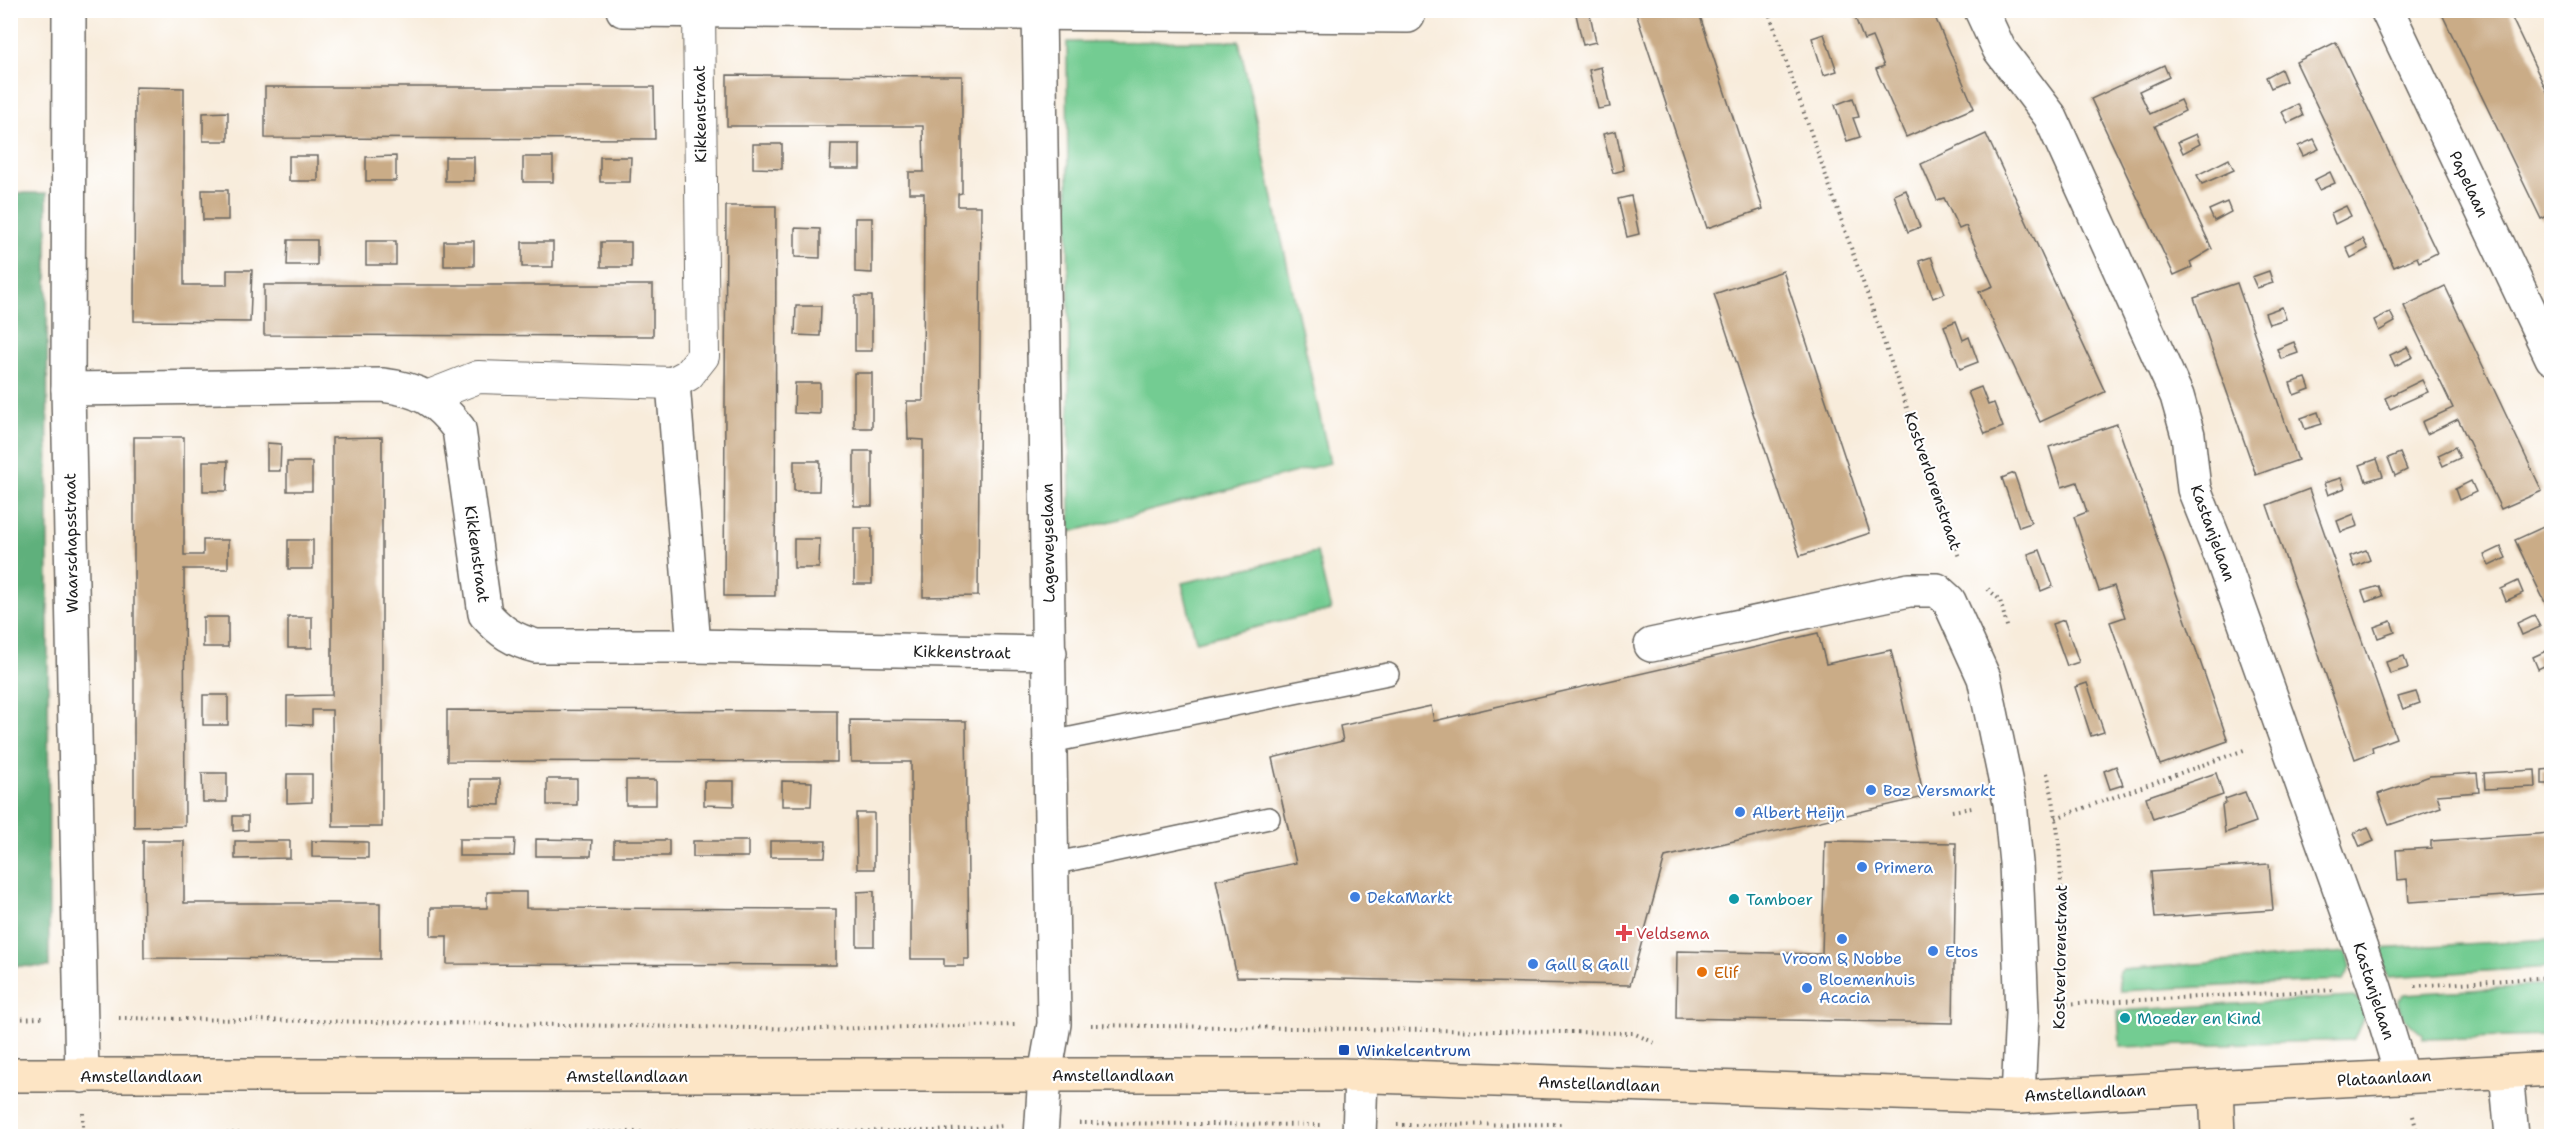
<svg xmlns="http://www.w3.org/2000/svg" width="2562" height="1147" viewBox="0 0 2562 1147" font-family="'Shantell Sans',sans-serif">
<rect width="100%" height="100%" fill="#fff"/>
<filter id="ink" filterUnits="userSpaceOnUse"><feTurbulence type="fractalNoise" baseFrequency=".0167" numOctaves="2"/><feDisplacementMap in="SourceGraphic" scale="12" xChannelSelector="R" yChannelSelector="G"/><feConvolveMatrix kernelMatrix="1 2 1 2 8 2 1 2 1" color-interpolation-filters="sRGB"/></filter>
<filter id="wash" filterUnits="userSpaceOnUse"><feTurbulence type="fractalNoise" baseFrequency=".008" numOctaves="4" result="noise"/><feDisplacementMap in="SourceGraphic" scale="24" xChannelSelector="R" yChannelSelector="G"/><feGaussianBlur stdDeviation="1.35" result="paint"/><feColorMatrix in="noise" values="0 0 0 0 0 0 0 0 0 0 0 0 0 0 0 0 0 1.4 0 .05"/><feComposite in="paint" operator="in"/></filter>
<g filter="url(#wash)">
<rect width="100%" height="100%" fill="#f8ecdb"/>
<g fill="#73cc92" stroke="#487457" stroke-width="1.5">
<polygon points="1239,41 1330,463 1070,532 1067,42"/>
<polygon points="1317,552 1331,610 1196,641 1182,583"/>
<polygon points="2551,939 2551,967 2388,977 2377,949"/>
<polygon points="2346,952 2350,967 2343,980 2120,991 2118,975 2122,970"/>
<path d="M2551,985V1036L2423,1039V1035C2412,1025 2398,1017 2398,1000L2404,994Z"/>
<polygon points="2353,997 2363,1002 2365,1013 2354,1040 2120,1047 2118,1011"/>
</g>
<polygon fill="#5eb07c" stroke="#3d664c" stroke-width="1.5" points="11,193 47,193 49,967 10,966"/>
<g id="blocks">
<g fill="#caac87">
<polygon points="1575,10 1589,10 1596,42 1583,45"/>
<polygon points="1635,10 1698,10 1763,209 1707,228"/>
<polygon points="1852,10 1932,10 1974,108 1906,137 1876,69 1884,66 1872,37 1864,40"/>
<polygon points="2440,10 2508,10 2552,102 2552,214 2541,219"/>
<polygon points="1824,34 1837,71 1824,75 1812,38"/>
<polygon points="2336,42 2437,253 2419,262 2417,257 2394,267 2296,62"/>
<polygon points="2164,65 2169,77 2139,91 2150,114 2180,100 2185,111 2155,126 2212,249 2190,262 2192,267 2174,275 2091,99"/>
<polygon points="1601,67 1610,107 1598,109 1589,70"/>
<polygon points="2281,69 2286,81 2271,88 2266,77"/>
<polygon points="727,75 962,76 962,193 958,194 958,206 981,206 978,596 923,597 923,440 908,439 907,401 923,401 924,193 909,193 909,172 924,172 923,126 727,126"/>
<polygon points="135,87 184,88 184,285 227,285 227,270 252,270 250,322 134,321"/>
<polygon points="265,87 654,87 655,139 265,138"/>
<polygon points="1853,98 1859,117 1853,118 1860,137 1847,141 1835,105"/>
<polygon points="2298,104 2303,116 2288,123 2282,112"/>
<polygon points="228,112 228,141 203,141 203,113"/>
<polygon points="1616,131 1624,170 1613,173 1603,134"/>
<polygon points="1986,134 2105,392 2040,422 1979,292 1993,286 1966,226 1959,229 1944,198 1937,200 1921,164"/>
<polygon points="2196,134 2200,144 2183,153 2178,142"/>
<polygon points="2314,139 2319,149 2303,156 2298,146"/>
<polygon points="753,144 782,144 782,169 753,168"/>
<polygon points="831,144 860,144 860,169 830,169"/>
<rect x="289" y="156" width="29" height="25"/>
<polygon points="396,156 396,181 366,181 366,157"/>
<rect x="445" y="157" width="29" height="24"/>
<rect x="523" y="157" width="30" height="25"/>
<polygon points="600,157 631,157 630,182 600,182"/>
<polygon points="2229,159 2234,170 2202,184 2197,175"/>
<polygon points="2330,172 2335,183 2319,190 2314,180"/>
<polygon points="202,190 228,190 228,220 203,220"/>
<polygon points="1906,190 1920,227 1908,232 1894,195"/>
<polygon points="1631,196 1639,234 1627,237 1618,199"/>
<polygon points="2227,202 2231,212 2214,221 2209,210"/>
<polygon points="726,206 776,206 775,596 724,596"/>
<polygon points="2346,206 2351,216 2335,224 2331,213"/>
<polygon points="855,218 872,218 872,273 855,272"/>
<polygon points="795,228 820,229 820,258 795,257"/>
<polygon points="2363,239 2368,249 2351,258 2346,247"/>
<polygon points="288,240 317,240 317,265 287,265"/>
<rect x="366" y="241" width="30" height="24"/>
<rect x="444" y="241" width="30" height="25"/>
<rect x="522" y="242" width="31" height="25"/>
<rect x="601" y="242" width="30" height="25"/>
<polygon points="1931,257 1945,293 1933,298 1919,261"/>
<polygon points="1783,271 1870,533 1800,556 1714,294"/>
<polygon points="2269,271 2273,283 2257,288 2252,277"/>
<polygon points="2237,283 2298,460 2256,475 2194,298"/>
<polygon points="264,285 653,285 653,336 264,335"/>
<polygon points="2445,286 2542,491 2501,509 2458,419 2427,434 2422,422 2453,408 2404,306"/>
<rect x="855" y="296" width="17" height="55"/>
<polygon points="796,306 821,306 820,336 795,335"/>
<polygon points="2282,307 2286,319 2269,324 2265,313"/>
<polygon points="2390,312 2395,322 2379,331 2374,320"/>
<polygon points="1956,321 1963,340 1969,337 1978,362 1960,369 1944,326"/>
<polygon points="2294,342 2298,353 2281,359 2277,349"/>
<polygon points="2407,347 2413,357 2395,366 2390,355"/>
<rect x="854" y="373" width="18" height="55"/>
<polygon points="2306,378 2310,389 2294,395 2290,383"/>
<polygon points="2422,380 2428,392 2390,409 2385,398"/>
<polygon points="795,383 820,383 820,414 794,413"/>
<polygon points="1981,387 1988,405 1994,403 2003,427 1985,434 1968,392"/>
<polygon points="2318,412 2322,424 2305,429 2301,418"/>
<polygon points="2117,424 2228,741 2160,765 2110,622 2125,617 2114,586 2099,591 2074,517 2087,512 2077,482 2062,487 2049,447"/>
<polygon points="134,437 184,437 184,555 203,555 203,540 228,540 228,569 184,569 185,826 134,827"/>
<polygon points="382,437 382,827 333,827 332,710 312,710 312,725 287,724 287,696 332,695 332,438"/>
<polygon points="267,443 281,444 280,471 267,471"/>
<polygon points="2455,447 2460,458 2443,466 2438,455"/>
<rect x="854" y="451" width="18" height="55"/>
<polygon points="2400,453 2407,470 2395,476 2388,458"/>
<polygon points="2377,459 2383,476 2366,481 2360,465"/>
<polygon points="203,461 228,461 227,491 203,491"/>
<polygon points="794,461 820,461 819,491 794,491"/>
<rect x="287" y="462" width="25" height="29"/>
<polygon points="2014,473 2031,523 2019,527 2002,478"/>
<polygon points="2341,478 2345,488 2328,495 2324,483"/>
<polygon points="2471,481 2476,492 2459,500 2455,489"/>
<polygon points="2309,489 2396,738 2372,747 2373,752 2355,759 2267,505"/>
<polygon points="2354,514 2358,526 2341,532 2337,521"/>
<polygon points="2552,523 2552,617 2515,540"/>
<rect x="854" y="528" width="18" height="56"/>
<polygon points="794,539 820,539 819,568 794,568"/>
<rect x="288" y="540" width="25" height="29"/>
<polygon points="2501,547 2506,558 2489,566 2484,555"/>
<polygon points="2040,550 2053,586 2041,591 2028,554"/>
<polygon points="2366,550 2370,560 2354,567 2350,556"/>
<polygon points="2518,581 2523,593 2506,601 2501,589"/>
<polygon points="2379,586 2383,596 2366,602 2362,591"/>
<polygon points="2534,615 2540,627 2522,635 2517,623"/>
<rect x="203" y="617" width="25" height="30"/>
<rect x="288" y="617" width="24" height="31"/>
<polygon points="2064,620 2079,662 2067,666 2052,624"/>
<polygon points="2391,621 2395,632 2378,638 2374,627"/>
<polygon points="1818,633 1826,664 1891,650 1924,797 1665,857 1630,985 1237,977 1216,880 1296,863 1272,758 1343,741 1340,726 1431,706 1434,721"/>
<polygon points="2548,650 2552,662 2538,669 2533,657"/>
<polygon points="2404,656 2408,668 2390,674 2386,662"/>
<polygon points="2087,683 2104,732 2091,736 2075,687"/>
<polygon points="2416,692 2420,703 2403,709 2398,697"/>
<rect x="203" y="695" width="25" height="30"/>
<polygon points="447,710 837,711 837,762 447,761"/>
<polygon points="850,720 966,721 969,959 964,959 964,966 944,966 944,959 911,959 911,762 851,762"/>
<polygon points="2116,766 2123,785 2110,789 2104,771"/>
<polygon points="2552,769 2552,784 2542,784 2542,770"/>
<polygon points="2535,770 2536,787 2485,789 2484,773"/>
<polygon points="202,773 227,773 227,802 203,802"/>
<polygon points="2216,773 2223,795 2153,819 2146,797"/>
<polygon points="2477,773 2479,792 2437,795 2441,807 2389,825 2378,794 2430,776"/>
<polygon points="287,774 312,774 312,802 287,803"/>
<polygon points="470,779 500,779 500,805 470,804"/>
<rect x="547" y="779" width="30" height="26"/>
<rect x="626" y="780" width="30" height="25"/>
<polygon points="704,781 734,781 734,806 704,805"/>
<polygon points="782,781 812,782 811,806 782,806"/>
<polygon points="2245,792 2256,822 2225,833 2222,805 2226,802 2225,799"/>
<polygon points="856,813 874,813 874,869 857,869"/>
<polygon points="233,816 248,816 248,830 233,831"/>
<polygon points="2368,827 2374,841 2360,847 2354,833"/>
<polygon points="2552,833 2552,893 2409,902 2407,879 2398,880 2396,850 2431,848 2431,841"/>
<polygon points="459,839 515,839 514,856 459,856"/>
<polygon points="536,839 592,840 591,856 536,856"/>
<rect x="614" y="840" width="55" height="16"/>
<polygon points="143,841 184,841 184,903 380,903 380,959 144,958"/>
<polygon points="235,841 290,841 290,858 235,859"/>
<polygon points="312,841 368,842 368,858 312,857"/>
<rect x="693" y="841" width="55" height="16"/>
<polygon points="770,841 826,841 825,857 770,857"/>
<polygon points="1825,841 1956,843 1953,1023 1676,1018 1677,951 1822,954"/>
<polygon points="2269,864 2273,910 2155,918 2151,872"/>
<polygon points="874,891 874,946 857,946 857,892"/>
<polygon points="487,892 526,892 526,908 836,909 836,965 447,964 447,936 431,936 431,908 487,908"/>
</g>
</g>
</g>
<g filter="url(#ink)">
<use href="#blocks" fill-opacity="0" stroke="#69655f" stroke-width="1.5"/>
<g fill="none" stroke-linecap="round" stroke-linejoin="round">
<defs>
<g id="service">
<polyline points="1051,742 1388,674"/>
<polyline points="1052,864 1269,818"/>
</g>
<polyline id="pedestrian" points="427,397 478,377 673,383 688,375 703,356 699,11"/>
<g id="minor">
<polyline points="69,10 68,389 82,1076"/>
<polyline points="623,10 1408,16"/>
<polyline points="1039,10 1054,1024 1045,1075 1041,1136"/>
<polyline points="1981,10 1999,49 2050,116 2177,396 2188,435 2194,489 2222,559 2375,988 2402,1077"/>
<polyline points="2387,10 2552,358"/>
<polyline points="673,383 694,646"/>
<path d="M68,389L382,385C419,389 437,400 459,429L485,614C501,632 513,640 536,646H694L1050,653"/>
<polyline points="1651,645 1909,590 1937,590 1949,601 1984,678 2010,803 2016,863 2022,1013 2018,1097"/>
<polyline points="2506,1072 2512,1136"/>
<polyline points="1359,1136 1361,1076"/>
</g>
<g id="secondary">
<polyline points="10,1075 1342,1075 2018,1097 2552,1069"/>
<polyline points="2216,1087 2218,1136"/>
</g>
</defs>
<use href="#service" stroke="#69655f" stroke-width="24"/>
<use href="#pedestrian" stroke="#69655f" stroke-width="34"/>
<use href="#minor" stroke="#69655f" stroke-width="36"/>
<use href="#secondary" stroke="#69655f" stroke-width="36"/>
<g stroke="#69655f" stroke-width="4" stroke-dasharray="1.5 4.5" stroke-linecap="butt">
<polyline points="1506,10 1507,16 1516,10"/>
<polyline points="1768,10 1959,557"/>
<polyline points="1988,589 2000,600 2008,630"/>
<path d="M2047,773C2060,822 2062,875 2061,926"/>
<polyline points="1952,811 1972,808"/>
<polyline points="2056,818 2247,749"/>
<polyline points="2415,986 2552,977"/>
<polyline points="2061,1004 2335,990"/>
<polyline points="119,1018 817,1029 1015,1025"/>
<polyline points="10,1019 43,1018"/>
<polyline points="1091,1025 1633,1033 1657,1044"/>
<polyline points="83,1113 83,1134"/>
<polyline points="2413,1116 2418,1136"/>
<polyline points="1079,1123 1321,1125"/>
<polyline points="1397,1125 1564,1124"/>
<polyline points="10,1134 936,1131 1003,1126"/>
</g>
<use href="#service" stroke="#fff" stroke-width="21"/>
<use href="#pedestrian" stroke="#fff" stroke-width="32"/>
<use href="#minor" stroke="#fff" stroke-width="33"/>
<use href="#secondary" stroke="#fde5c5" stroke-width="33"/>
</g>
</g>
<g fill="#3f7fe0" stroke="#fff" stroke-width="2">
<circle cx="1871" cy="790" r="6"/>
<circle cx="1740" cy="812" r="6"/>
<circle cx="1862" cy="867" r="6"/>
<circle cx="1355" cy="897" r="6"/>
<circle cx="1842" cy="939" r="6"/>
<circle cx="1933" cy="951" r="6"/>
<circle cx="1533" cy="964" r="6"/>
<circle cx="1807" cy="988" r="6"/>
</g>
<g fill="#0f9aa8" stroke="#fff" stroke-width="2">
<circle cx="1734" cy="899" r="6"/>
<circle cx="2125" cy="1018" r="6"/>
</g>
<path fill="#e0444e" stroke="#fff" stroke-width="2" d="M1621 924h6v6h6v6h-6v6h-6v-6h-6v-6h6z"/>
<circle fill="#e8710a" stroke="#fff" stroke-width="2" cx="1702" cy="972" r="6"/>
<rect fill="#1a4fb4" stroke="#fff" stroke-width="2" x="1338" y="1044" width="12" height="12" rx="3"/>
<g text-anchor="middle" dominant-baseline="central" stroke-width="4.5" stroke-linejoin="round" paint-order="stroke">
<g font-size="16" fill="#1c1c1c" stroke="#fff">
<text transform="translate(700 114) rotate(-91)">Kikkenstraat</text>
<text transform="translate(2469 184) rotate(65)">Papelaan</text>
<text transform="translate(1933 481) rotate(71)">Kostverlorenstraat</text>
<text transform="translate(2213 533) rotate(70)">Kastanjelaan</text>
<text transform="translate(71 543) rotate(-91)">Waarschapsstraat</text>
<text transform="translate(1048 543) rotate(-91)">Lageweyselaan</text>
<text transform="translate(477 554) rotate(82)">Kikkenstraat</text>
<text transform="translate(962 652) rotate(1)">Kikkenstraat</text>
<text transform="translate(2060 957) rotate(-89)">Kostverlorenstraat</text>
<text transform="translate(2374 991) rotate(72)">Kastanjelaan</text>
<text x="1113" y="1075">Amstellandlaan</text>
<text x="141" y="1076">Amstellandlaan</text>
<text x="627" y="1076">Amstellandlaan</text>
<text transform="translate(2384 1078) rotate(-3)">Plataanlaan</text>
<text transform="translate(1599 1084) rotate(2)">Amstellandlaan</text>
<text transform="translate(2085 1093) rotate(-3)">Amstellandlaan</text>
</g>
<g font-size="16" fill="#366cbe" stroke="#fff" text-anchor="start">
<text x="1883" y="790">Boz Versmarkt</text>
<text x="1752" y="812">Albert Heijn</text>
<text x="1874" y="867">Primera</text>
<text x="1367" y="897">DekaMarkt</text>
<text x="1945" y="951">Etos</text>
<text x="1842" y="958" text-anchor="middle">Vroom &amp; Nobbe</text>
<text x="1545" y="964">Gall &amp; Gall</text>
<text x="1819" y="979">Bloemenhuis<tspan x="1819" dy="18">Acacia</tspan></text>
</g>
<g font-size="16" fill="#0d838f" stroke="#fff" text-anchor="start">
<text x="1746" y="899">Tamboer</text>
<text x="2137" y="1018">Moeder en Kind</text>
</g>
<g font-size="16" fill="#be3a42" stroke="#fff" text-anchor="start">
<text x="1636" y="933">Veldsema</text>
</g>
<g font-size="16" fill="#c56008" stroke="#fff" text-anchor="start">
<text x="1714" y="972">Elif</text>
</g>
<g font-size="16" fill="#164399" stroke="#fff" text-anchor="start">
<text x="1356" y="1050">Winkelcentrum</text>
</g>
</g>
<rect width="2562" height="1147" fill="none" stroke="#fff" stroke-width="36"/>
</svg>
